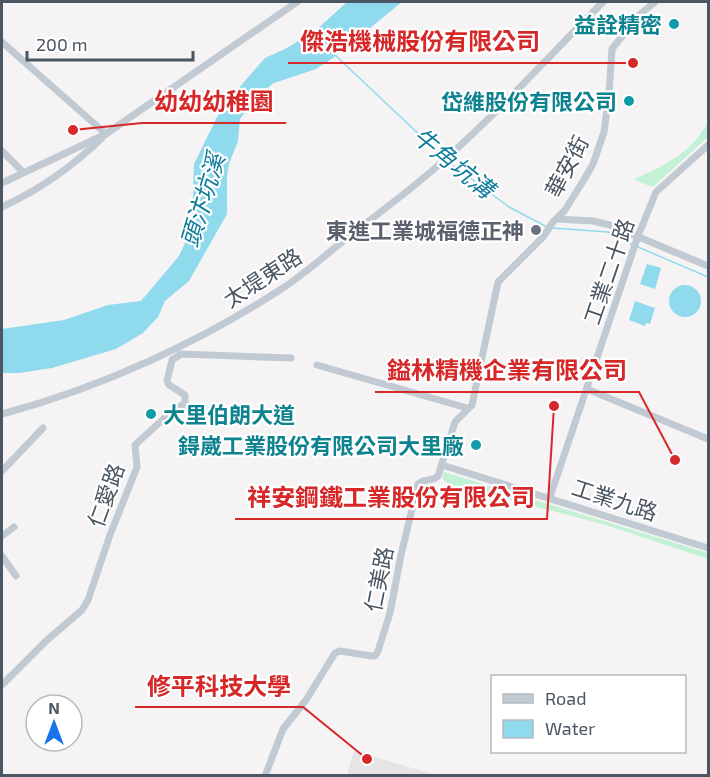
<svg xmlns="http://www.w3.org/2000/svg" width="710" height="777" viewBox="0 0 710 777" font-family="'Exo 2','Noto Sans TC',sans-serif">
<rect width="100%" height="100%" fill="#f5f3f3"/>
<polygon fill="#e6e4e5" points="354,751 436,775 347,775"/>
<g fill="#c3f1d5">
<path d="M708,122V137L654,186H649L634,179C665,166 692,152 708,122Z"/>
<polygon points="444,472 708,553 708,559 606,525 446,483 442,477"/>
</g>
<g fill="#90daee">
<polygon points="347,2 402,2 333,58 316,69 274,83 258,95 240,119 238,141 229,164 227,176 227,214 189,281 165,301 158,317 143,333 116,349 52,368 19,373 2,373 2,329 64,320 108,305 141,301 179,256 192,228 194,164 222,107 265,58 287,48 316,30"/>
<polygon points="647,264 661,268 655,289 640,284"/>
<circle cx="685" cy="301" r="16"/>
<polygon points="635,301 655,308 650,324 646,323 645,326 629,320"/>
</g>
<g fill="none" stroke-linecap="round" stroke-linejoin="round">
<g stroke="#90daee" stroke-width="1.5">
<polyline points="335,55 443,157"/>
<polyline points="446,160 509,207 547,227"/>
<polyline points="552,228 608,232 633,245"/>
<polyline points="638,247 708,277"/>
</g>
<g stroke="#c1cad2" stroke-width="7">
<polyline points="2,42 106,134"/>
<polyline points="2,151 23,172"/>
<polyline points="2,183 106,134 297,2"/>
<path d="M2,207C39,190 73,166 102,138"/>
<polyline points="557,219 593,221 610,225 708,266"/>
<polyline points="317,365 467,408"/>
<polyline points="587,389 708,439"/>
<path d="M2,414C100,388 201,342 286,286C306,272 324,257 343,241C376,215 411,190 442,162C499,112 550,55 603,2"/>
<polyline points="442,465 708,548"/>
<polyline points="2,471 43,428"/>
<polyline points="550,497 638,236 656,192 708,145"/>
<polyline points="2,536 14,527"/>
<polyline points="2,556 16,576"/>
<polyline points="2,685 46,641 82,610 88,600 110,535 137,467 135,445 170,413 185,403 185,395 169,385 167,381 172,360 181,354 291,358"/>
<path d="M265,776L283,729L306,700L335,653L340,651L372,656H375L378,651L390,613L401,555L418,484C424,478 432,482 438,476L455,422L472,405L498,282L543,237L553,222L565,210L585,178L593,164L604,132L609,94L612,49L638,16L655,2"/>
</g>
</g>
<g fill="#0f9aa8" stroke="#fff" stroke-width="2">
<circle cx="674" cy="24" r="6"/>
<circle cx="629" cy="101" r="6"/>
<circle cx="151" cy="414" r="6"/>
<circle cx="476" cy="445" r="6"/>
</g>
<circle fill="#6b7280" stroke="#fff" stroke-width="2" cx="536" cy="230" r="6"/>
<g text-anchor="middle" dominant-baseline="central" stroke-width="4.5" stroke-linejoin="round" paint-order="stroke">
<g font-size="22" font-weight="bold" fill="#0d838f" stroke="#fff" text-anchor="end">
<text x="662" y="24">益詮精密</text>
<text x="617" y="101">岱維股份有限公司</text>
<text x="163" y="414" text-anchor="start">大里伯朗大道</text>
<text x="464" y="445">鍀崴工業股份有限公司大里廠</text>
</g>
<g font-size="22" fill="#4a5661" stroke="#fff">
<text transform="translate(566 166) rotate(-62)">華安街</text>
<text transform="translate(608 271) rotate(-71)">工業二十路</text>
<text transform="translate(262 277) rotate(-33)">太堤東路</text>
<text transform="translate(105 495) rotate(-70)">仁愛路</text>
<text transform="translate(615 499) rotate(18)">工業九路</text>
<text transform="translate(378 579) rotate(-79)">仁美路</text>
</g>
<g font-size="22" font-weight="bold" fill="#5b616d" stroke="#fff" text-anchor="end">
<text x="524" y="230">東進工業城福德正神</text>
</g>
<g font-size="24" font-style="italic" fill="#0c7c9b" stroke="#fff">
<text transform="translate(454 162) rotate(39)">牛角坑溝</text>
<text transform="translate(202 200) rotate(-73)">頭汴坑溪</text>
</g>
</g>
<path fill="none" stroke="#d62828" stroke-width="2" d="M633 63L552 63H288M73 130L142 123H286M675 460L639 392H375M554 406L547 519H235M367 759L303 707H135"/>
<g fill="#d62828" stroke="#fff" stroke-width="2">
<circle cx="633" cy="63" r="6"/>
<circle cx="73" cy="130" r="6"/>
<circle cx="675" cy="460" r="6"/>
<circle cx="554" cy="406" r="6"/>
<circle cx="367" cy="759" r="6"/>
</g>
<g font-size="24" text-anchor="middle" font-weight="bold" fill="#d62828" stroke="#fff" stroke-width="4.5" stroke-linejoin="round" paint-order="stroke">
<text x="420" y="50">傑浩機械股份有限公司</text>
<text x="214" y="110">幼幼幼稚園</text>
<text x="507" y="379">鎰林精機企業有限公司</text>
<text x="391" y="506">祥安鋼鐵工業股份有限公司</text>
<text x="219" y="695">修平科技大學</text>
</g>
<rect width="710" height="777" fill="none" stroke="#4a5661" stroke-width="6"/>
<rect x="491" y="675" width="195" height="78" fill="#ffffff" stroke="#b7bbc0" stroke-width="1.5"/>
<rect x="503" y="694" width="30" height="9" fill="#c1cad2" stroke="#b7bbc0" stroke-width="1.5"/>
<text x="545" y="705" font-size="18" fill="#4a5661">Road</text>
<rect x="503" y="720" width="30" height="18" fill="#90daee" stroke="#b7bbc0" stroke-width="1.5"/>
<text x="545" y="735" font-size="18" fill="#4a5661">Water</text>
<g transform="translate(54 723)"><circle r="28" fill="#ffffff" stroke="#b7bbc0" stroke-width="1.5"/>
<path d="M0-4.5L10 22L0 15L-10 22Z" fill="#1a73e8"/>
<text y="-9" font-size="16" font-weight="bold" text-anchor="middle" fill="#4a5661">N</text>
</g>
<path d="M27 51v9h166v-9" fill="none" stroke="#4a5661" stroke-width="3"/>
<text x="36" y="51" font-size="18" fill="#4a5661" stroke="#ffffff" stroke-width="4.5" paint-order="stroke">200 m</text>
</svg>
